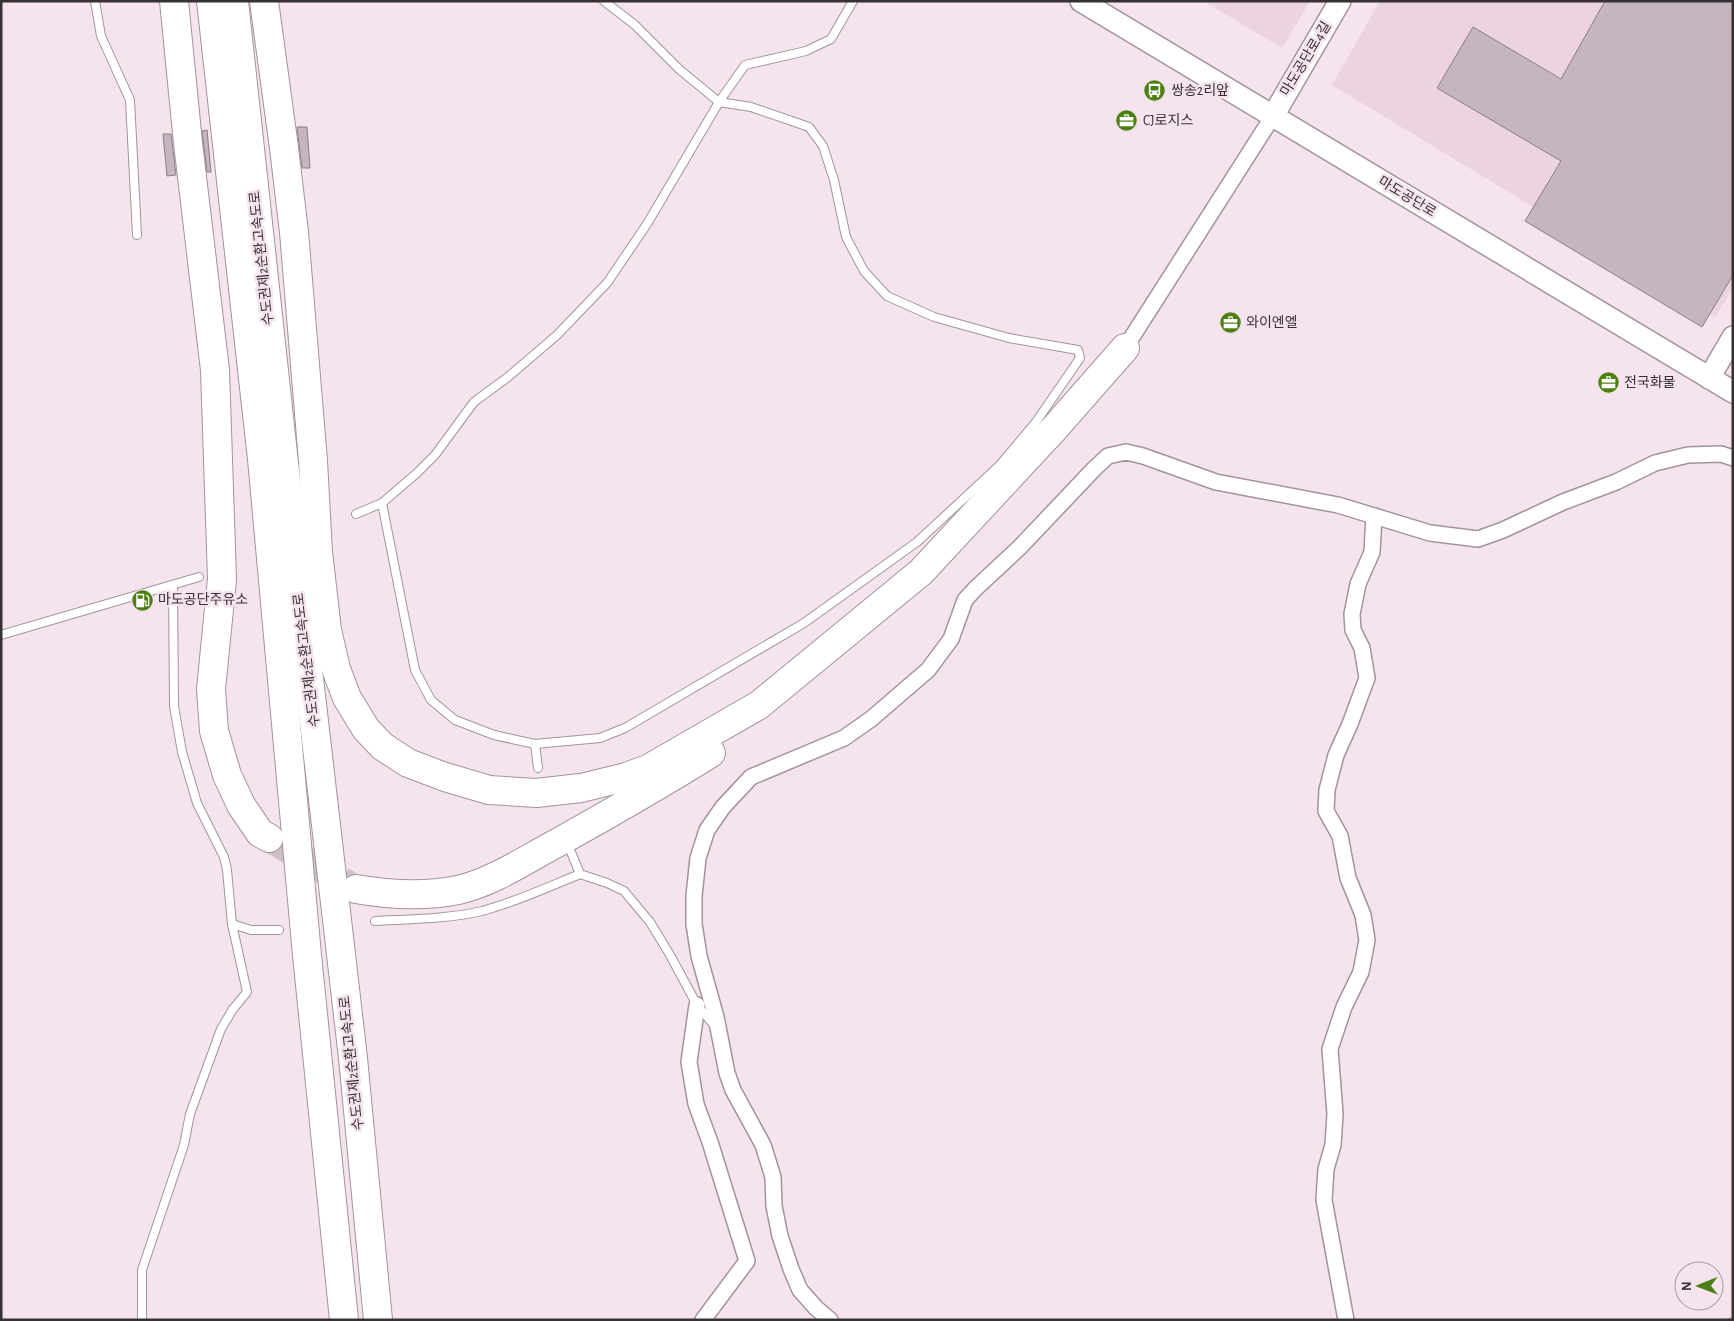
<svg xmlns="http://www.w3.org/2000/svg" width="1734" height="1321" viewBox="0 0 1734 1321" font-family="'Alegreya Sans','Noto Sans KR',sans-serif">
<rect width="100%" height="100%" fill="#f5e4ed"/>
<g fill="#ebd3e0">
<polygon points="1203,1 1310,1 1282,48"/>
<polygon points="1380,1 1733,1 1733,288 1715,317 1332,85"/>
</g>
<g fill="#c5b5be" stroke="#8c7d85">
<polygon points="1605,1 1733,1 1733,275 1702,327 1525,221 1561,161 1437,88 1473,27 1561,79"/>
<polygon points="297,127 307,127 310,168 302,168"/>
<polygon points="207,130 211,172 207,172 202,131"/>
<polygon points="163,134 171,134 176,175 167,176"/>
</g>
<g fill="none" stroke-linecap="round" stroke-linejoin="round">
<polyline stroke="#cfc0c8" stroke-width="28" stroke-dasharray="28 14" stroke-linecap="butt" points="269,838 349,885"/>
<defs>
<g id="lane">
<polyline points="95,1 101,36 130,100 137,235"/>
<polyline points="382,503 415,670 431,700 455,720 494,735 535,744 600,738 625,728 804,623 917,542 999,466 1036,422 1080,358 1078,350 1009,338 934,317 887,296 864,271 846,237 834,180 823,146 809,127 751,107 719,102 680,70 635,25 604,1"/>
<polyline points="356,514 382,503 417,473 435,455 474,402 508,377 557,335 607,283 647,224 719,102 745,65 806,51 831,39 853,1"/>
<polyline points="1,635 199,577"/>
<polyline points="535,744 538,768"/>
<polyline points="571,852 580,874 607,883 624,891 650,922 670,955 697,1005 714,1025"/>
<path d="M375,921C410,919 448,919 482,911C516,902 548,887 580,874"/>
<polyline points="232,924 251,930 279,930"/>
<polyline points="142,1320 142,1270 184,1145 190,1114 221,1029 233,1009 247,992 232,924 227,870 224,857 197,803 182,752 174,706 173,586"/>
</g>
<g id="street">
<polyline points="1125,348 1273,116"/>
<polyline points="697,1005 689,1062 696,1104 710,1142 747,1261 703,1320"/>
<polyline points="830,1320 816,1308 800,1290 791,1269 780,1236 774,1206 773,1177 763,1145 733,1090 727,1073 716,1017 699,956 694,924 694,896 698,858 707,830 723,807 751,777 844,738 871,719 928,670 951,639 965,600 975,589 1020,547 1094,469 1108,456 1126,452 1143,456 1216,482 1338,505 1430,533 1478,539 1503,530 1563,502 1616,482 1655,463 1688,455 1721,454 1733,458"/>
<polyline points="1346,1320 1324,1200 1326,1169 1333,1145 1335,1114 1330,1049 1344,1007 1361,972 1367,940 1363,915 1348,878 1340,836 1326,811 1327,790 1336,755 1350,724 1367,678 1362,648 1353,630 1352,614 1358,584 1372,552 1374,516"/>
</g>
<g id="secondary">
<polyline points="1081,1 1733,392"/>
<polyline points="1273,116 1340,1"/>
<polyline points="1709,378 1733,337"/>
</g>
<g id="highway">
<polyline points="174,1 188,143 215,370 222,579 211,689 214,731 227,775 241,805 260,833 269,838"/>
<polyline points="211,1 262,459 307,955 344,1320"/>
<polyline points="234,1 283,454 353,1058 378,1320"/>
<polyline points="264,1 284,148 294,232 313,461 318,552 327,630 336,669 347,698 366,729 382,746 408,763 445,777 489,790 536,793 581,788 626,777 648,769 759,705 921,572 1053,430 1125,348"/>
<path d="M356,889C390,895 424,897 458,890C493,882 525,860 557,843C609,814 660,785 711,753"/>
</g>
</defs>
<use href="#lane" stroke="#a2939c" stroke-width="10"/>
<use href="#street" stroke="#a2939c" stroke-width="18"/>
<use href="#secondary" stroke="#a2939c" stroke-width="24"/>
<use href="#highway" stroke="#a2939c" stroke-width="30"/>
<polyline stroke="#b8abb2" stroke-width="2.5" stroke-dasharray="2.5 2.5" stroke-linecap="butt" points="1724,1320 1733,1318"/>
<use href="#lane" stroke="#fff" stroke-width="8"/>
<use href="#street" stroke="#fff" stroke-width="15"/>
<use href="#secondary" stroke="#fff" stroke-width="21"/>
<use href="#highway" stroke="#fff" stroke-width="28"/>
</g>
<defs>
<symbol id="bus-disc" viewBox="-11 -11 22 22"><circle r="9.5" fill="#4c8015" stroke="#f5e4ed"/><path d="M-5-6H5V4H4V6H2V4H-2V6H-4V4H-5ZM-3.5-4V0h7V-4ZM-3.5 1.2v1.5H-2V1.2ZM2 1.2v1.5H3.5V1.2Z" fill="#fff"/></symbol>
<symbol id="office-disc" viewBox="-11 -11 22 22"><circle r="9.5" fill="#4c8015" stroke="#f5e4ed"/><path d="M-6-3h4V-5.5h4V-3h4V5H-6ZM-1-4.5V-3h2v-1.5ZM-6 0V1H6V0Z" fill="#fff"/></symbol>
<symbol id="fuel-disc" viewBox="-11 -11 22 22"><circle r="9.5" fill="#4c8015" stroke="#f5e4ed"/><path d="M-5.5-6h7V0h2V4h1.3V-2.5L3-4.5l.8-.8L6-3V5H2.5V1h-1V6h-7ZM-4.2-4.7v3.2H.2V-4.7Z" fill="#fff"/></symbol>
</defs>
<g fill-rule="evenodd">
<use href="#bus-disc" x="1142" y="78" width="25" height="25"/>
<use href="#office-disc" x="1114" y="108" width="25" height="25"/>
<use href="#office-disc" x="1218" y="310" width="25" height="25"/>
<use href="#office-disc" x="1596" y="370" width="25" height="25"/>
<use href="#fuel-disc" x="130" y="588" width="25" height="25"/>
</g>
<g text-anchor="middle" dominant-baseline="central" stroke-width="5" stroke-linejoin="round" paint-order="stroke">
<g font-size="14" fill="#373134" stroke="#f5e4ed">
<text transform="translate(1306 59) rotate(-59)">마도공단로4길</text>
<text transform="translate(1407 197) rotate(31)">마도공단로</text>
<text transform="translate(262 258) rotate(-96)">수도권제2순환고속도로</text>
<text transform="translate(307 660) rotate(-97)">수도권제2순환고속도로</text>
<text transform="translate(352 1063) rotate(-96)">수도권제2순환고속도로</text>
</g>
<g font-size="14" fill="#373134" stroke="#f5e4ed" text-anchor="start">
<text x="1171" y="91">쌍송2리앞</text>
<text x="1143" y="121">CJ로지스</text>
<text x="1246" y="323">와이엔엘</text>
<text x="1624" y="383">전국화물</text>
<text x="158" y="600">마도공단주유소</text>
</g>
</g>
<rect width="1734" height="1321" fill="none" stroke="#373134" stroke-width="5"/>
<g transform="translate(1699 1286) rotate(269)"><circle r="24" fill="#f5e4ed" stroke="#a99ca3"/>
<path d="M0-4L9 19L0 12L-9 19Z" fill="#4c8015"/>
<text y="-8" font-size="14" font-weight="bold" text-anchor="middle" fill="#373134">N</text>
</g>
</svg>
